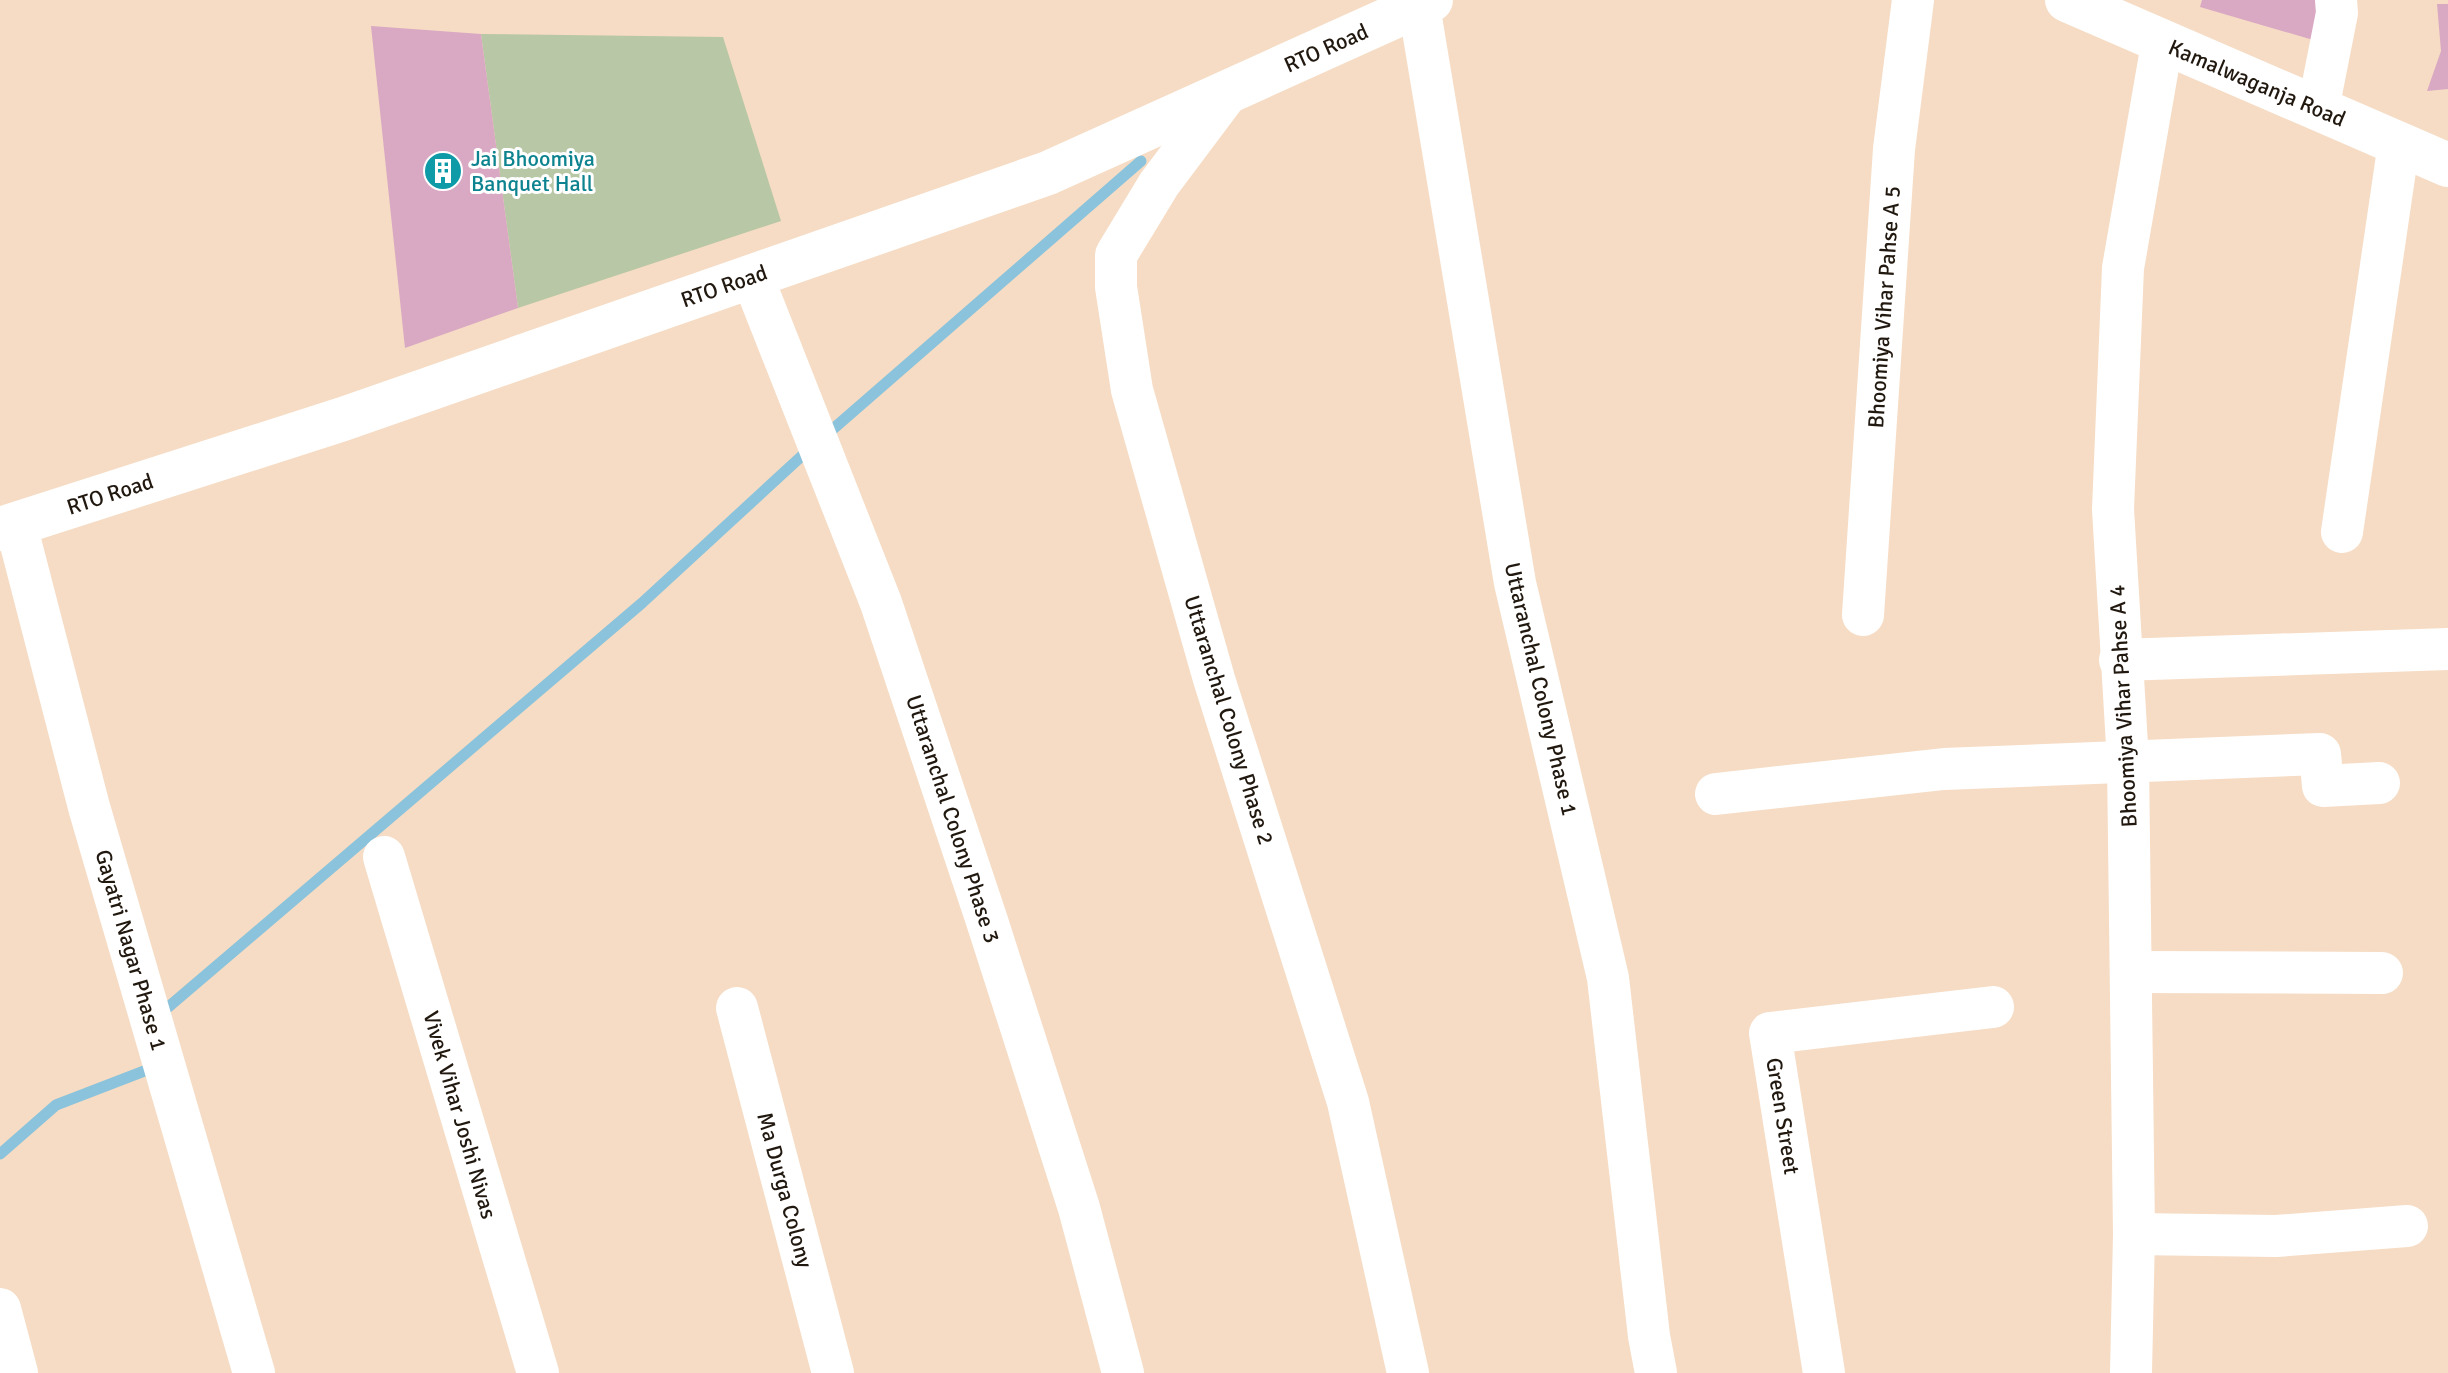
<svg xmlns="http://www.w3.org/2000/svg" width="2448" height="1373" viewBox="0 0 2448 1373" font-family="Signika,sans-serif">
<rect width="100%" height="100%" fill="#f6dcc4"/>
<polygon fill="#b8c7a5" points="481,34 723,37 781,221 518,308"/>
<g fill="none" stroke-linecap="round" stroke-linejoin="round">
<g stroke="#8ac3db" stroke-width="11">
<polyline points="825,436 1141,161"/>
<polyline points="166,1009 642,603 805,453"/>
<polyline points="0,1154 56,1105 152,1068"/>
</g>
</g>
<g fill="#d9a8c3">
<polygon points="2202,0 2317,0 2320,42 2200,7"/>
<polygon points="2437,4 2448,4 2448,89 2427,91 2441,51"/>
<polygon points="371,26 481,34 518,308 405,348"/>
</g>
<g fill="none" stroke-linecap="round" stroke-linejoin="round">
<g stroke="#fff" stroke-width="42">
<polyline points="1419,6 1515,583 1608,978 1649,1336 1656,1373"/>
<polyline points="1228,92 1159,184 1116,255 1116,287 1132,390 1214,679 1348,1102 1408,1373"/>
<polyline points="2318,109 2337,13 2336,0"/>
<polyline points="752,276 881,603 987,921 1079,1208 1123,1373"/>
<polyline points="16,525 89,807 254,1373"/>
<polyline points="2342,532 2399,143"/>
<polyline points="1863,615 1894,149 1913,0"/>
<polyline points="2120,660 2448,649"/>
<polyline points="1716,794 1944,769 2320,754 2323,786 2379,783"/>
<polyline points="384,857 538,1373"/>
<polyline points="2132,972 2382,973"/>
<polyline points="737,1008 833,1373"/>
<polyline points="2134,1234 2276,1236 2407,1226"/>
<polyline points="0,1309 17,1373"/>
<polyline points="1824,1373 1770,1033 1993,1007"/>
<polyline points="2131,1373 2134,1234 2128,762 2113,509 2123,268 2162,44"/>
</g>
<g stroke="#fff" stroke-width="44">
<polyline points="2067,0 2448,165"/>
<polyline points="0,529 343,419 1048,173 1431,0"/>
</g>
</g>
<defs>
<symbol id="building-disc" viewBox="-11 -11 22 22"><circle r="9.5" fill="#0f9aa8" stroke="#fff"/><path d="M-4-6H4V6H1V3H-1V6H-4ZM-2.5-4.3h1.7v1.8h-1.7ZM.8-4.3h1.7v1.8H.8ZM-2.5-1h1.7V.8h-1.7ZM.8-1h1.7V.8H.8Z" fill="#fff"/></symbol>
</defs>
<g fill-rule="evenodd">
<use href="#building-disc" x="421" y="149" width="44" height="44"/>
</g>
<g text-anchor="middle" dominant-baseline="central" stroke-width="6" stroke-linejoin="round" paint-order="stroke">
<g font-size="22" fill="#21180f" stroke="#fff">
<text transform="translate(1326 48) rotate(-24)">RTO Road</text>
<text transform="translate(2257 83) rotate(23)">Kamalwaganja Road</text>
<text transform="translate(724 286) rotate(-19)">RTO Road</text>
<text transform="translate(1884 307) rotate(-86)">Bhoomiya Vihar Pahse A 5</text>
<text transform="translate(110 494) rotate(-18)">RTO Road</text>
<text transform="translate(1541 689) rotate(77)">Uttaranchal Colony Phase 1</text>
<text transform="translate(2123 706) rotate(-93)">Bhoomiya Vihar Pahse A 4</text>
<text transform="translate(1229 720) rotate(73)">Uttaranchal Colony Phase 2</text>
<text transform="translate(953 819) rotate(72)">Uttaranchal Colony Phase 3</text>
<text transform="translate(131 950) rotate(74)">Gayatri Nagar Phase 1</text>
<text transform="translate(460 1115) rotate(74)">Vivek Vihar Joshi Nivas</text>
<text transform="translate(1783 1116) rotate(81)">Green Street</text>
<text transform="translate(785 1190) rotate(75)">Ma Durga Colony</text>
</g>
<g font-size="22" fill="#0d838f" stroke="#fff" text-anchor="start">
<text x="471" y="158">Jai Bhoomiya<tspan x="471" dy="25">Banquet Hall</tspan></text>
</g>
</g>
</svg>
